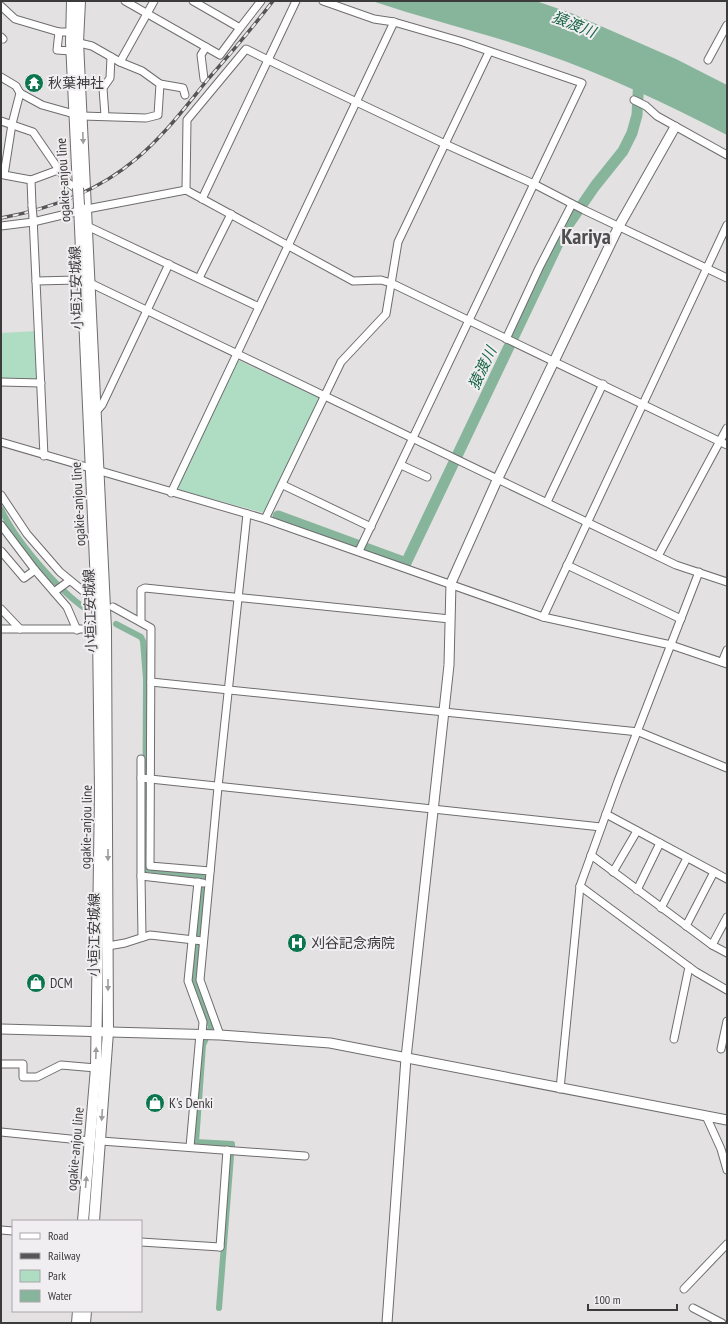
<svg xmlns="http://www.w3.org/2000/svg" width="728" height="1324" viewBox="0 0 728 1324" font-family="'PT Sans Narrow','Noto Sans JP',sans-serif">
<rect width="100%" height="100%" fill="#e4e1e3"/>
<g fill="#aeddc3">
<polygon points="36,331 38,378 36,380 1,379 1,333"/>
<polygon points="238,360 319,398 320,400 264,513 179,490 178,487"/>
</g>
<path fill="#87b59c" d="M372,1H536L571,13L676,59L727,85V135C667,104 606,75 542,53C486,33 428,20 372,1Z"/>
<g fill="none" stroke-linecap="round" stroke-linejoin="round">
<g stroke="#87b59c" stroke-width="6">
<path d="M1,509C15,540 58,590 86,609"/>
<polyline points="116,624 141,637 143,641 146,679 145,869 203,876 193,980 211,1027 203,1045 196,1142 232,1144 232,1146"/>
<polyline points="219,1308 231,1156"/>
</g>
<polyline stroke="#87b59c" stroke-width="11" points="278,516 406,563 564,231 595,186 623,151 632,133 637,115 639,77"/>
<defs>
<g id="minor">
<polyline points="125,1 220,55 240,28"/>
<polyline points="193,1 240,28 261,1"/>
<polyline points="323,1 374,19 394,22 463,42 582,83 359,551"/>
<polyline points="1,6 15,19 59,32 71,32"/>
<polyline points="59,32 57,50 71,51"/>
<polyline points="1,37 3,39"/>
<polyline points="75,42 92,46 120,62 154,1"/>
<polyline points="708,60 727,25"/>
<polyline points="1,77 16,86 20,93 42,105 74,114"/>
<polyline points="204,79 201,55 206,47"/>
<polyline points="160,84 183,88 185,95"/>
<polyline points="20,93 12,124 4,175 31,180"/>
<polyline points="634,100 646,106 657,116 727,155"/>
<polyline points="82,116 146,118 158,115 160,84 142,71 120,62"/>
<polyline points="105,116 103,88 110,78 111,57"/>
<polyline points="1,121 33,132 68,183 74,187 78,187"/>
<polyline points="186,190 187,120 246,49 268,60 296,1"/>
<polyline points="202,199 268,60 445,144 534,184 584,210 727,278"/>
<polyline points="32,206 31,180 58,170"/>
<polyline points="87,209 186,190 353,281 381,280 391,283 727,445"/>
<polyline points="33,217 36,281"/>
<polyline points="1,226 33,222 79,211"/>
<polyline points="87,226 259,307"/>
<polyline points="199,278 231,214"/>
<polyline points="506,339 539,268 572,204"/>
<polyline points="1,382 41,383"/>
<polyline points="95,413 102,405 169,264"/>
<polyline points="1,442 265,519 543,617 671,645 727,664"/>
<polyline points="44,456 36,281 78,280 90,283 676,565 727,582"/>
<polyline points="401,465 427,477"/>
<polyline points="283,485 371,527"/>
<polyline points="171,493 394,22"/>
<polyline points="1,495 27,534 60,572 88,595"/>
<polyline points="547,502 603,384"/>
<polyline points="265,519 341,362 386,314 398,242 489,52"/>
<polyline points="1,525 35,570 67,607 77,630"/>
<polyline points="1,551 24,578 35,570"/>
<polyline points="658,556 727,428"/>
<polyline points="567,565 681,619"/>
<polyline points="54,592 69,581"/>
<polyline points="113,607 151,628 150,866 210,871"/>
<polyline points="1,609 20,629"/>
<polyline points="543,617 727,225"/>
<polyline points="141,622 141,590 145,588 450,619"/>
<polyline points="1,629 101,629"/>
<polyline points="722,662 727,650"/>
<polyline points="151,682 639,732 727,768"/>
<polyline points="141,759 141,876"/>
<polyline points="141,778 601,827"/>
<polyline points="606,814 727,879"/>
<polyline points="591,855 712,945 727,953"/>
<polyline points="613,872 637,831"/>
<polyline points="198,882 188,981 203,1022 202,1034"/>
<polyline points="580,886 696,972 727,990"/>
<polyline points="637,890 660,843"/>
<polyline points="661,908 687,858"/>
<polyline points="686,926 714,872"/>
<polyline points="142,937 141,876 203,883"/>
<polyline points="712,945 727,917"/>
<polyline points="108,946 125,943 150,935 203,941"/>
<polyline points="220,1035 200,980 218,787 247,514"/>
<polyline points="674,1039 689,967"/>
<polyline points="721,1049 727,1021"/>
<polyline points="1,1064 23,1064 23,1077 37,1077 61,1065 96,1068"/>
<polyline points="560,1089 580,886 618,781 699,572"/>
<polyline points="706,1116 721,1149 727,1170"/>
<polyline points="1,1132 90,1141"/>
<polyline points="101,1141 305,1156"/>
<polyline points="190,1147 200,1034"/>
<polyline points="1,1230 13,1231"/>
<polyline points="141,1242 220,1247"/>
<polyline points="220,1247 227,1150"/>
<polyline points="684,1289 727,1244"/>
<polyline points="693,1308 722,1323"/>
</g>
<g id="tertiary">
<polyline points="1,1029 220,1035 330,1043 727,1120"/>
<polyline points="387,1323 406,1058 449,665 451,583 498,478 619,226 675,127"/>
</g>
<g id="secondary">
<polyline points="72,1 71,42 78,188"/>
<polyline points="80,1 78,42 106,629 108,1032 94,1221"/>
<polyline points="79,205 98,629 100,792 96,1068 83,1221"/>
<polyline points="77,1323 78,1311"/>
<polyline points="85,1323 86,1311"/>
</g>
</defs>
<use href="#minor" stroke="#6f6d6f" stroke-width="9"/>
<use href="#tertiary" stroke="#6f6d6f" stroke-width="11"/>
<use href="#secondary" stroke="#6f6d6f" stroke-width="12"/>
<use href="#minor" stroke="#fff" stroke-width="7"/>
<use href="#tertiary" stroke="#fff" stroke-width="9"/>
<use href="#secondary" stroke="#fff" stroke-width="10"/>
<defs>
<path id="rail" d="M1,218C50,209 97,192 136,159C164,136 186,106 209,78C231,53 253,27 273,1"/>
</defs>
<use href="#rail" stroke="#575657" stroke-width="3.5"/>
<use href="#rail" stroke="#f1eef1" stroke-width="2" stroke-dasharray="6" stroke-linecap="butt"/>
<defs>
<polyline id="minor-bridge" points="32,206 33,217"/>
<polyline id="secondary-bridge" points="78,188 79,205"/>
</defs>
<use href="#minor-bridge" stroke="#6f6d6f" stroke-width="9" stroke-linecap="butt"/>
<use href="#secondary-bridge" stroke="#6f6d6f" stroke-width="12" stroke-linecap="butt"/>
<use href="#minor-bridge" stroke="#fff" stroke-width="7"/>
<use href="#secondary-bridge" stroke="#fff" stroke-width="10"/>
</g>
<defs><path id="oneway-solid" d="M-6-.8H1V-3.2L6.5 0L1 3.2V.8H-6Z"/></defs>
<g fill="#9e9d9e">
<use href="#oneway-solid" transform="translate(83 138) rotate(88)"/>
<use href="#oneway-solid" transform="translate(108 855) rotate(90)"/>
<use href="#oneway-solid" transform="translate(108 985) rotate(90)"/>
<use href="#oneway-solid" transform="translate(96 1053) rotate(-88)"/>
<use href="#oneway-solid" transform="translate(102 1115) rotate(94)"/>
<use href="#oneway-solid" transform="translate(86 1182) rotate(-85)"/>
</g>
<defs>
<symbol id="temple-disc" viewBox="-11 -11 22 22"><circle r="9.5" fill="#0b754e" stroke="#f1eef1"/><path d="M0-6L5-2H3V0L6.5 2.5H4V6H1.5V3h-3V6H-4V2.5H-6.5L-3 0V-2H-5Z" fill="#fff"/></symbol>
<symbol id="hospital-disc" viewBox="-11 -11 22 22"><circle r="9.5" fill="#0b754e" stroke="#f1eef1"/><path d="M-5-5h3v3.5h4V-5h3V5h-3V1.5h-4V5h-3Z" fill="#fff"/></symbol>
<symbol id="shop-disc" viewBox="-11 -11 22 22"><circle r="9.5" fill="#0b754e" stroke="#f1eef1"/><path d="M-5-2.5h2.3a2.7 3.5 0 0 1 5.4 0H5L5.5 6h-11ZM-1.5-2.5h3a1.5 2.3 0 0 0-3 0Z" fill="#fff"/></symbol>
</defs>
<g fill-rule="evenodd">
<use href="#temple-disc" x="23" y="72" width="22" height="22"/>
<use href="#hospital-disc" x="286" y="932" width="22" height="22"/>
<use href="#shop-disc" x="25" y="972" width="22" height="22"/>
<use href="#shop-disc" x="144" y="1092" width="22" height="22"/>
</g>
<g text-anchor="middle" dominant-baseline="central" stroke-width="4" stroke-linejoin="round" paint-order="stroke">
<g font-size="14" fill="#3c3b3c" stroke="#f1eef1" text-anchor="start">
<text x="48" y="83">秋葉神社</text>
<text x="311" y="943">刈谷記念病院</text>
<text x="50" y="983">DCM</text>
<text x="169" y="1103">K's Denki</text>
</g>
<g font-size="14" fill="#3c3b3c" stroke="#f1eef1">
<text transform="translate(63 180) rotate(-93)">ogakie-anjou line</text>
<text transform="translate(76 288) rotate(-92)">小垣江安城線</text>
<text transform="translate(78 504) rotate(-93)">ogakie-anjou line</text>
<text transform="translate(90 611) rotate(-92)">小垣江安城線</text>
<text transform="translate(86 827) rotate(-89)">ogakie-anjou line</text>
<text transform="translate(94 935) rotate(-90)">小垣江安城線</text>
<text transform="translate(75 1149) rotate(-85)">ogakie-anjou line</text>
</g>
<g font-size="15" font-style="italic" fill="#176646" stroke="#f1eef1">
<text transform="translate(574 24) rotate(22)">猿渡川</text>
<text transform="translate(482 368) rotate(-65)">猿渡川</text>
</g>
<g font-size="22" font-weight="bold" fill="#4f4d4e" stroke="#f1eef1">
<text x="586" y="236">Kariya</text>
</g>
</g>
<rect width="728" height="1324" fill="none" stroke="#3c3b3c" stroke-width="4"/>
<rect x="12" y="1220" width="130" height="92" fill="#f1eef1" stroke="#a9a6a9"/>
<rect x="20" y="1233" width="20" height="6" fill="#ffffff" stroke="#a9a6a9"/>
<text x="48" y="1240" font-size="12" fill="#3c3b3c">Road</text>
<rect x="20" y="1253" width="20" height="6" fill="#575657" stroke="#a9a6a9"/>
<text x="48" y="1260" font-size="12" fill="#3c3b3c">Railway</text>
<rect x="20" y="1270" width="20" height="12" fill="#aeddc3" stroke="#a9a6a9"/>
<text x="48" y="1280" font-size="12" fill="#3c3b3c">Park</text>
<rect x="20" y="1290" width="20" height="12" fill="#87b59c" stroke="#a9a6a9"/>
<text x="48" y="1300" font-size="12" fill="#3c3b3c">Water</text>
<path d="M588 1304v6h89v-6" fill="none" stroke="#3c3b3c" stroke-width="2"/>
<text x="594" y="1304" font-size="12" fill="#3c3b3c" stroke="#f1eef1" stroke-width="3" paint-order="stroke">100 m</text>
</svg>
